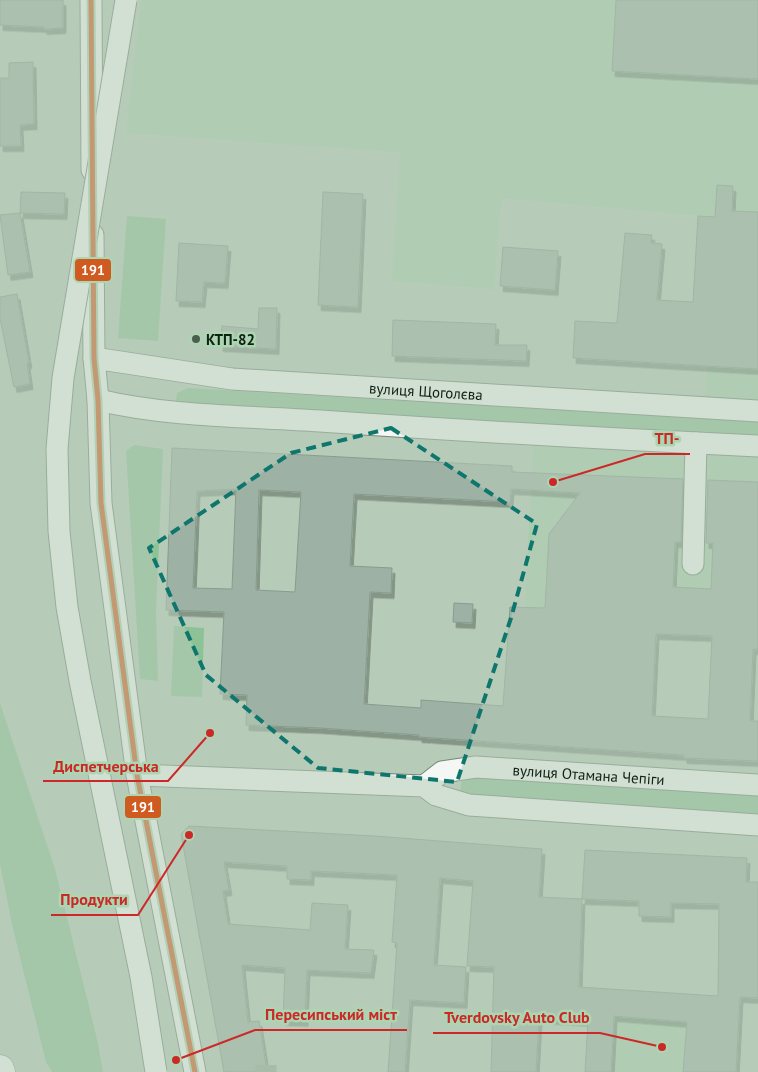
<svg xmlns="http://www.w3.org/2000/svg" width="758" height="1072" viewBox="0 0 758 1072" font-family="'PT Sans',sans-serif">
<defs>
<filter id="shadow"><feDropShadow dx="3" dy="5.5" stdDeviation="0" flood-color="#0004"/></filter>
</defs>
<rect width="100%" height="100%" fill="#b6ccb8"/>
<g fill="#a8ccac">
<polygon points="141,0 758,0 758,426 704,423 715,217 501,198 494,289 392,281 400,152 126,133"/>
<polygon points="533,446 758,456 758,619 525,608"/>
<polygon points="616,991 714,996 710,1072 611,1072"/>
</g>
<g fill="#8cc295">
<polygon points="127,216 166,219 158,341 118,338"/>
<polygon points="188,388 758,422 758,442 180,405 176,400 177,393"/>
<polygon points="134,445 163,449 156,612 158,681 140,679 126,451"/>
<polygon points="174,626 204,628 202,697 171,696"/>
<polygon points="0,703 55,869 97,1039 103,1072 52,1072 46,1062 13,929 0,864"/>
<polygon points="472,774 758,790 758,814 467,798 460,792 462,778"/>
</g>
<g fill="#9db2a4" stroke="#879c8f" fill-rule="evenodd" filter="url(#shadow)">
<polygon points="0,0 63,0 63,28 44,29 44,27 0,25"/>
<polygon points="616,0 758,0 758,79 612,71"/>
<polygon points="33,62 34,124 20,125 21,146 0,146 0,78 9,78 9,63"/>
<polygon points="717,185 733,186 732,211 758,212 758,369 573,358 575,321 617,323 625,233 652,235 651,243 662,244 657,300 693,302 698,216 715,217"/>
<polygon points="21,192 65,193 64,214 20,213"/>
<polygon points="323,192 363,194 358,307 318,305"/>
<polygon points="20,213 30,272 8,275 0,215"/>
<polygon points="179,243 228,246 225,283 204,282 202,302 176,301"/>
<polygon points="503,247 558,251 555,290 500,286"/>
<polygon points="17,294 29,363 27,363 30,384 14,387 0,319 0,297"/>
<polygon points="259,308 277,308 276,349 220,346 222,326 258,329"/>
<polygon points="393,320 496,324 495,345 527,345 526,361 392,356"/>
<path d="M172,448L512,466V472L683,479L681,542H675L673,587L711,589L713,543H706L708,480L758,482V649H753L750,721H758V761L684,758V755L419,737V735L320,728L246,725L247,695L220,694L224,612L166,610ZM236,489L232,589L193,588L197,491ZM511,489L580,493L549,534L545,608L510,607L503,706L421,700V708L364,704L370,592L391,593L392,568L350,566L354,494L510,502ZM259,490L301,492L295,592L256,590ZM656,634L712,636L708,719L652,716Z"/>
<polygon points="454,603 473,604 472,623 453,622"/>
<path d="M189,826L375,836L542,849L539,897L582,899L585,850L747,858L746,882H758V998L740,997L736,1072H683L687,1022L614,1016L611,1072H585L588,1021L539,1018L536,1072H491L494,967L467,966L473,881L440,878L434,965L466,967L464,1003L410,1000L405,1072H388L397,943L392,942L397,875L311,871V880L287,879V866L224,862L229,890L223,891L228,924L310,930L312,903L348,905L345,949L374,950L371,973L307,970L305,1021L283,1020L285,968L242,965L248,1022L259,1021L267,1072H224L181,834ZM582,899L639,901V916L671,917V903L719,904L718,996L579,987Z"/>
</g>
<g fill="none" stroke-linecap="round" stroke-linejoin="round">
<polyline stroke="#95aa97" stroke-width="21" stroke-dasharray="21 11" stroke-linecap="butt" points="266,1072 266,1065"/>
<defs>
<g id="minor">
<polyline points="91,0 92,170"/>
<polyline points="93,235 94,358 98,400 101,503 137,775 195,1072"/>
<path id="s1" d="M94,358L232,379L758,411"/>
<path d="M98,400C170,417 247,416 320,421C466,431 612,439 758,446"/>
<polyline points="693,564 696,443"/>
<polyline points="137,775 424,786 436,795 469,805 758,825"/>
<path id="s2" d="M424,786L442,772L476,767L758,785"/>
</g>
<polyline id="major" points="0,1069 1,1072"/>
</defs>
<use href="#minor" stroke="#768778" stroke-width="23"/>
<use href="#major" stroke="#768778" stroke-width="29"/>
<g stroke="#bec4bf" stroke-width="3" stroke-dasharray="1 4" stroke-linecap="butt">
<polyline points="173,742 278,747 311,736 458,747"/>
<polyline points="178,822 375,824 570,835"/>
</g>
<use href="#minor" stroke="#f4f7f4" stroke-width="21"/>
<use href="#major" stroke="#f4f7f4" stroke-width="28"/>
<defs>
<polyline id="minor-bridge" points="126,0 63,378 57,449 59,531 67,607 80,681 141,977 156,1072"/>
</defs>
<use href="#minor-bridge" stroke="#768778" stroke-width="23" stroke-linecap="butt"/>
<use href="#minor-bridge" stroke="#f4f7f4" stroke-width="21"/>
<defs>
<polyline id="bus-1" points="91,0 94,358 98,400 101,503 137,775 195,1072"/>
</defs>
<use href="#bus-1" stroke="#acd6b1" stroke-width="9"/>
<use href="#bus-1" stroke="#d05b20" stroke-width="5"/>
</g>
<path d="M0 0H758V1072H0ZM391,428L537,524L511,618L457,782L318,768L206,675L149,548L291,453Z" fill="#b6ccb8" fill-opacity=".55" fill-rule="evenodd"/>
<path fill="none" stroke="#0f766e" stroke-width="4" stroke-dasharray="10 6" stroke-linejoin="round" d="M391,428L537,524L511,618L457,782L318,768L206,675L149,548L291,453Z"/>
<circle fill="#4b5d4d" stroke="#acd6b1" stroke-width="2" cx="196" cy="339" r="5"/>
<g text-anchor="middle" dominant-baseline="central" stroke-width="5" stroke-linejoin="round" paint-order="stroke">
<g font-size="15" font-weight="bold" fill="#112114" stroke="#acd6b1" text-anchor="start">
<text x="206" y="339">КТП-82</text>
</g>
<g font-size="15" fill="#112114" stroke="#acd6b1">
<text stroke="none"><textPath href="#s1" startOffset="334">вулиця Щоголєва</textPath></text>
<text stroke="none"><textPath href="#s2" startOffset="170">вулиця Отамана Чепіги</textPath></text>
</g>
</g>
<path fill="none" stroke="#cc2827" stroke-width="2" d="M553 482L645 454H690M210 733L168 781H43M189 835L138 915H51M176 1060L255 1030H407M662 1047L600 1033H433"/>
<g fill="#cc2827" stroke="#acd6b1" stroke-width="2">
<circle cx="553" cy="482" r="5"/>
<circle cx="210" cy="733" r="5"/>
<circle cx="189" cy="835" r="5"/>
<circle cx="176" cy="1060" r="5"/>
<circle cx="662" cy="1047" r="5"/>
</g>
<g font-size="16" text-anchor="middle" font-weight="bold" fill="#cc2827" stroke="#acd6b1" stroke-width="5" stroke-linejoin="round" paint-order="stroke">
<text x="667" y="444">ТП-</text>
<text x="106" y="772">Диспетчерська</text>
<text x="94" y="905">Продукти</text>
<text x="331" y="1020">Пересипський міст</text>
<text x="517" y="1023">Tverdovsky Auto Club</text>
</g>
<g stroke="#acd6b1" stroke-width="2">
<rect x="74" y="258" width="38" height="24" rx="5" fill="#d05b20"/>
<rect x="124" y="795" width="38" height="24" rx="5" fill="#d05b20"/>
</g>
<g font-size="14" text-anchor="middle" font-weight="bold" fill="#fff">
<text x="93" y="275">191</text>
<text x="143" y="812">191</text>
</g>
</svg>
